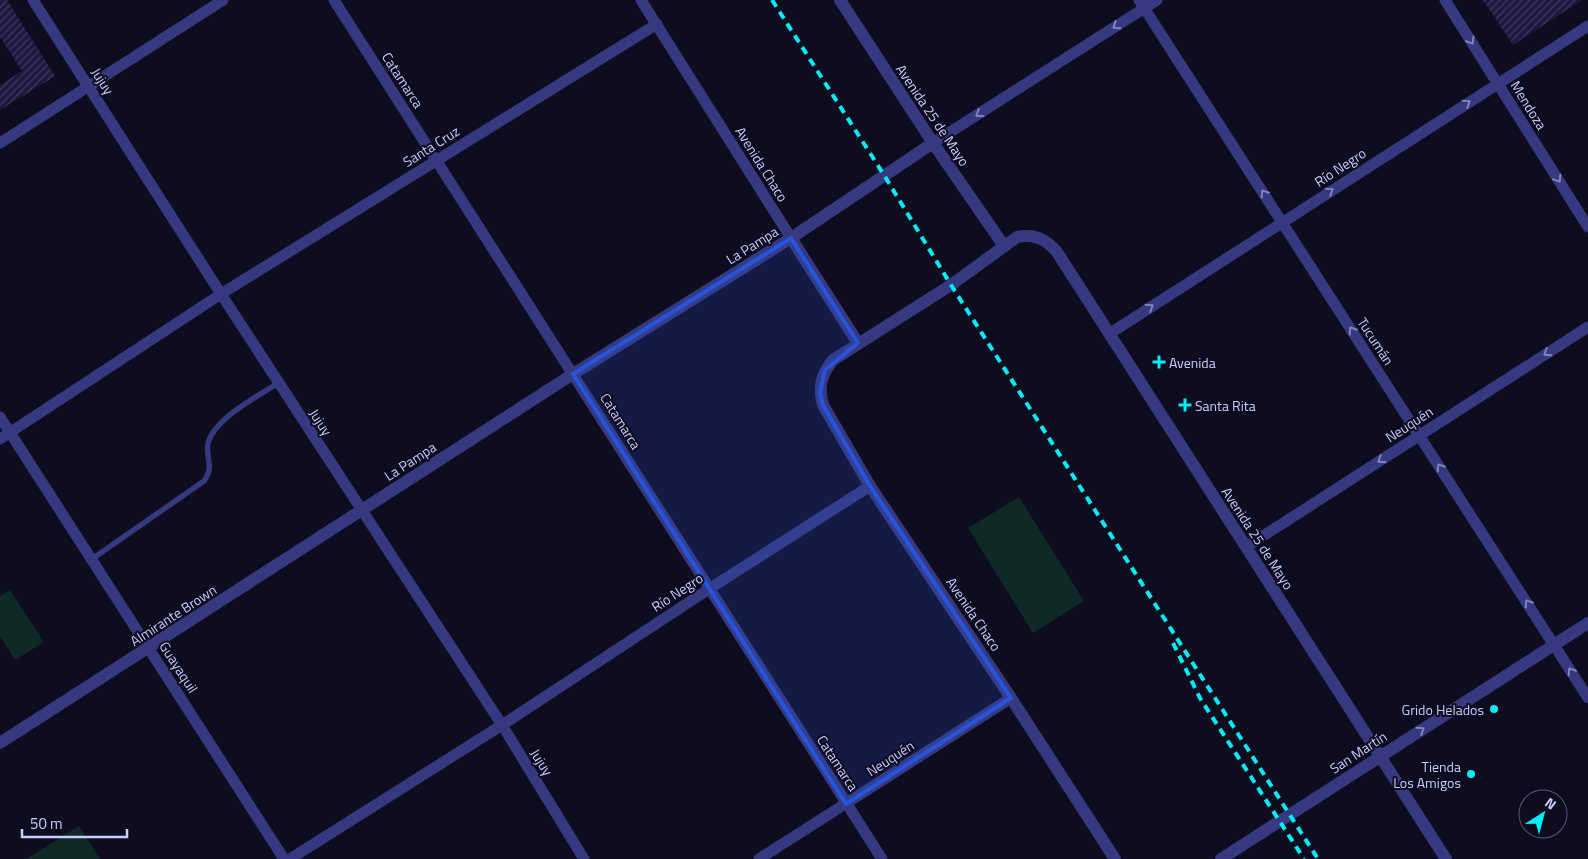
<svg xmlns="http://www.w3.org/2000/svg" width="1588" height="859" viewBox="0 0 1588 859" font-family="'Titillium Web',sans-serif">
<defs>
<pattern id="building-hatch" width="6" height="6" patternUnits="userSpaceOnUse" patternTransform="scale(1.25)"><rect width="6" height="6" fill="#1d1840"/><path d="M-1 1l2-2M0 6l6-6M5 7l2-2" fill="none" stroke="#3d385d"/></pattern>
</defs>
<rect width="100%" height="100%" fill="#0e0c1f"/>
<g fill="#0f2926">
<polygon points="1019,497 1084,601 1033,633 968,528"/>
<polygon points="10,590 44,642 15,660 0,636 0,596"/>
<polygon points="79,826 100,859 26,859"/>
</g>
<g fill="url(#building-hatch)">
<polygon points="0,0 7,0 55,76 0,110 0,85 22,71 0,37"/>
<polygon points="1483,0 1582,0 1513,45"/>
</g>
<g fill="none" stroke-linecap="round" stroke-linejoin="round">
<path stroke="#36397f" stroke-width="5.5" d="M92,559L204,481C215,465 205,458 208,443C215,418 257,397 278,383"/>
<g stroke="#36397f" stroke-width="11">
<polyline points="33,0 221,294 502,725 584,859"/>
<polyline points="334,0 882,859"/>
<polyline points="641,0 791,238"/>
<polyline points="1139,0 1588,698"/>
<polyline points="1445,0 1588,227"/>
<polyline points="0,143 223,0"/>
<polyline points="933,143 1157,0"/>
<polyline points="1109,334 1588,26"/>
<polyline points="0,417 284,859"/>
<polyline points="0,439 221,294 657,24"/>
<polyline points="1246,547 1588,327"/>
<polyline points="290,859 502,725 709,589 870,486"/>
<polyline points="759,859 1011,698"/>
</g>
<g stroke="#36397f" stroke-width="12">
<polyline points="840,0 933,143 1004,246"/>
<polyline points="791,238 858,343"/>
<polyline points="0,743 573,374 791,238 933,143"/>
<path d="M1115,859L1011,698L870,486L823,405C818,387 821,375 833,360L951,285L1017,237C1034,234 1045,238 1057,252L1446,859"/>
<polyline points="1221,859 1588,623"/>
</g>
<g stroke="#00eef5" stroke-width="4" stroke-dasharray="8 6" stroke-linecap="butt">
<polyline points="772,0 884,175 951,285 1318,859"/>
<polyline points="1173,643 1200,698 1304,859"/>
</g>
</g>
<defs><path id="oneway-chevron" d="M-2-3.5L2.5 0L-2 3.5" fill="none" stroke-width="1.6" stroke-linecap="round" stroke-linejoin="round" transform="scale(1.25)"/></defs>
<g stroke="#8182bf">
<use href="#oneway-chevron" transform="translate(1116 26) rotate(147)"/>
<use href="#oneway-chevron" transform="translate(1471 41) rotate(58)"/>
<use href="#oneway-chevron" transform="translate(1467 103) rotate(-33)"/>
<use href="#oneway-chevron" transform="translate(979 114) rotate(147)"/>
<use href="#oneway-chevron" transform="translate(1558 179) rotate(58)"/>
<use href="#oneway-chevron" transform="translate(1330 191) rotate(-33)"/>
<use href="#oneway-chevron" transform="translate(1264 193) rotate(-123)"/>
<use href="#oneway-chevron" transform="translate(1150 307) rotate(-33)"/>
<use href="#oneway-chevron" transform="translate(1352 330) rotate(-123)"/>
<use href="#oneway-chevron" transform="translate(1547 353) rotate(147)"/>
<use href="#oneway-chevron" transform="translate(1381 460) rotate(147)"/>
<use href="#oneway-chevron" transform="translate(1440 467) rotate(-123)"/>
<use href="#oneway-chevron" transform="translate(1528 603) rotate(-123)"/>
<use href="#oneway-chevron" transform="translate(1571 671) rotate(-123)"/>
<use href="#oneway-chevron" transform="translate(1421 730) rotate(-33)"/>
</g>
<path fill="#2654da" fill-opacity="0.2" stroke="#2654da" stroke-width="4" stroke-linejoin="round" d="M791,238L858,343L825,370L820,393L823,405L870,486L1011,698L846,804L573,374Z"/>
<g fill="#00eef5" stroke="#0e0c1f" stroke-width="2">
<path d="M1156.5 354.5h5v5h5v5h-5v5h-5v-5h-5v-5h5z"/>
<path d="M1182.5 397.5h5v5h5v5h-5v5h-5v-5h-5v-5h5z"/>
<circle cx="1494" cy="709" r="5"/>
<circle cx="1471" cy="774" r="5"/>
</g>
<g text-anchor="middle" dominant-baseline="central" stroke-width="4" stroke-linejoin="round" paint-order="stroke">
<g font-size="14" fill="#cccaff" stroke="#0e0c1f">
<text transform="translate(403 80) rotate(57)">Catamarca</text>
<text transform="translate(103 81) rotate(58)">Jujuy</text>
<text transform="translate(1529 105) rotate(58)">Mendoza</text>
<text transform="translate(933 115) rotate(56)">Avenida 25 de Mayo</text>
<text transform="translate(431 146) rotate(-32)">Santa Cruz</text>
<text transform="translate(762 164) rotate(58)">Avenida Chaco</text>
<text transform="translate(1340 167) rotate(-33)">Río Negro</text>
<text transform="translate(752 245) rotate(-32)">La Pampa</text>
<text transform="translate(1376 341) rotate(57)">Tucumán</text>
<text transform="translate(621 421) rotate(58)">Catamarca</text>
<text transform="translate(321 422) rotate(57)">Jujuy</text>
<text transform="translate(1409 424) rotate(-33)">Neuquén</text>
<text transform="translate(410 461) rotate(-33)">La Pampa</text>
<text transform="translate(1258 538) rotate(57)">Avenida 25 de Mayo</text>
<text transform="translate(677 592) rotate(-33)">Río Negro</text>
<text transform="translate(974 614) rotate(56)">Avenida Chaco</text>
<text transform="translate(173 615) rotate(-33)">Almirante Brown</text>
<text transform="translate(179 667) rotate(57)">Guayaquil</text>
<text transform="translate(1358 752) rotate(-33)">San Martín</text>
<text transform="translate(890 758) rotate(-33)">Neuquén</text>
<text transform="translate(542 762) rotate(58)">Jujuy</text>
<text transform="translate(838 763) rotate(57)">Catamarca</text>
</g>
<g font-size="14" fill="#cccaff" stroke="#0e0c1f" text-anchor="start">
<text x="1169" y="362">Avenida</text>
<text x="1195" y="405">Santa Rita</text>
<text x="1484" y="709" text-anchor="end">Grido Helados</text>
<text x="1461" y="766" text-anchor="end">Tienda<tspan x="1461" dy="16">Los Amigos</tspan></text>
</g>
</g>
<g transform="translate(1543 814) rotate(36)"><circle r="24" fill="#0e0c1f" stroke="#5a5879"/>
<path d="M0-4L9 19L0 12L-9 19Z" fill="#00eef5"/>
<text y="-8" font-size="14" font-weight="bold" text-anchor="middle" fill="#cccaff">N</text>
</g>
<path d="M22 829v8h105v-8" fill="none" stroke="#cccaff" stroke-width="2.5"/>
<text x="30" y="829" font-size="15" fill="#cccaff" stroke="#0e0c1f" stroke-width="4" paint-order="stroke">50 m</text>
</svg>
